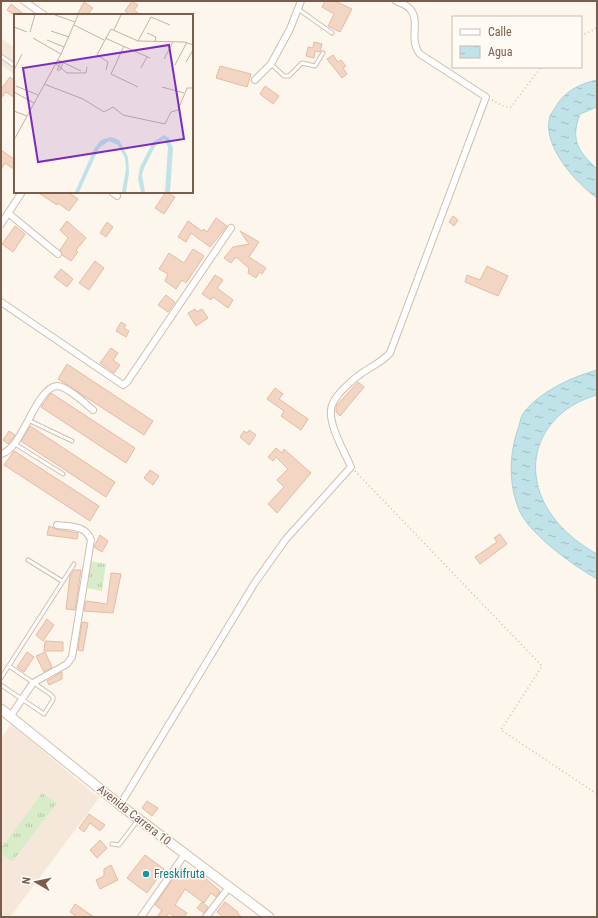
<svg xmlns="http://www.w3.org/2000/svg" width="598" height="918" viewBox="0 0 598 918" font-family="'Roboto Condensed',sans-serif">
<defs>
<pattern id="grass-tufts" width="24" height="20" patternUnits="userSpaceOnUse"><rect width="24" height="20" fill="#d8ecc9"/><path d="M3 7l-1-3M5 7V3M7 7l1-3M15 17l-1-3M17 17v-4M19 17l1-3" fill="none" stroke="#b4c2a5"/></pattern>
<pattern id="water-ripples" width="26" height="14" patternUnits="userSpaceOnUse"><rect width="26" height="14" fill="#bfe3e8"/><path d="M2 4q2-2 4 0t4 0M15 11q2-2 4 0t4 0" fill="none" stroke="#a0bbbe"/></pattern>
</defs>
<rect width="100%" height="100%" fill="#fdf6ec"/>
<g fill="#f5e8da">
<polygon points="1,38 15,48 15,75 1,65"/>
<polygon points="11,724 99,798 10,917 1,917 1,738"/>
</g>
<g fill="url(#grass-tufts)">
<polygon points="90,561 106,564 102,591 86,588"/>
<polygon points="42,793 57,803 12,862 1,853 1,848"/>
</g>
<g fill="url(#water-ripples)" stroke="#a5d3da">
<path d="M597,80V107L580,114C570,140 578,151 597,169V198C576,183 541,145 550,116C552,112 556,107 558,103C567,90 582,83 597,80Z"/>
<path d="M597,370V395C553,407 524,447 540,493C549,519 573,541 597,554V579C574,566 532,536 520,512C508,485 509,453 519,426C520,422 521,416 524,412C541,391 572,377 597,370Z"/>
</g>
<g fill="#f3d5c3" stroke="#e6bba3">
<polygon points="132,1 138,5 134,10 141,15 131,15 125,11"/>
<polygon points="325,1 335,1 352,9 340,32 328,26 334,14 322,7"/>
<polygon points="84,2 93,8 87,15 77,15"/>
<polygon points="11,4 25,15 14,15 7,10"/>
<polygon points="314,42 322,44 320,52 315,51 314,58 306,56 308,47 313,48"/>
<polygon points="333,55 338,62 341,60 346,66 343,68 347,74 342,78 327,59"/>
<polygon points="220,66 251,74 247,87 216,78"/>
<polygon points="10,77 15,81 15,98 6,92 1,98 1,89"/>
<polygon points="265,86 279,96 273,104 260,94"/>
<polygon points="1,150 15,160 15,170 5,163 1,169"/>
<polygon points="37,192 68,192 78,199 69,211 58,203 57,205"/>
<polygon points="166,192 175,197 164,214 155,208"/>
<polygon points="453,216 458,220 454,226 449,222"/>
<polygon points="216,218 227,226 210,247 191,233 186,242 178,237 188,221 202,231 204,229 207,232"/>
<polygon points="67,221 86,238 76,250 78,252 71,261 62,255 60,250 68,238 60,230"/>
<polygon points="107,222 113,227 106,237 100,233"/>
<polygon points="15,226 25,234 13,252 2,244"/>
<polygon points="240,231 259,242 249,257 266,268 262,274 259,272 256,278 248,273 249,268 236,257 231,263 224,258 233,247 249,244"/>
<polygon points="193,249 204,256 186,283 182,280 176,289 165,281 168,274 159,269 169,253 184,263"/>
<polygon points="95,261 104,268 89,290 79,283"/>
<polygon points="487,266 508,276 498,296 465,282 467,275 480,280"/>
<polygon points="61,269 73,279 67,287 54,277"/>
<polygon points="215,275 223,280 217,288 233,300 228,308 213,297 211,300 202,294"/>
<polygon points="166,295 175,302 168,312 158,305"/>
<polygon points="195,309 197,312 202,309 208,318 196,326 188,313"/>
<polygon points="121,322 126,325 124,328 129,331 126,337 116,331"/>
<polygon points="111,348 118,353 113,360 120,365 114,373 100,363"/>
<polygon points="67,364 153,421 144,435 58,379"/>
<polygon points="358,382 364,387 340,416 336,412 336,406"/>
<polygon points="275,388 283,394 279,399 308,419 301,430 281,416 284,411 267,399"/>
<polygon points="51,393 135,448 126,463 41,407"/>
<polygon points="30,426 115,482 106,497 21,441"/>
<polygon points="249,430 256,435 249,445 240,437 244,431 247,433"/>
<polygon points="9,431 15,435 8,444 3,440"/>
<polygon points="276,448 282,453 284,449 311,473 277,513 268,504 284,487 277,480 288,469 276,457 273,461 268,457"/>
<polygon points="14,451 99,506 90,521 4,465"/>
<polygon points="150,470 159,476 153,485 144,478"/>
<polygon points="49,526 56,529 78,533 77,539 47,535"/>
<polygon points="500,534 507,544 480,564 475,557 497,542 494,538"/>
<polygon points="100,535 108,541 102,552 94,547"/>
<polygon points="74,570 81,570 75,610 66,609 70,576"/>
<polygon points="111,573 121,574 113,613 84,611 86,601 107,604"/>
<polygon points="47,619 54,625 43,641 36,635"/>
<polygon points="82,622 88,623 83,651 78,650"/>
<polygon points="45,641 63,642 63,651 44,651"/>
<polygon points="27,652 34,657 24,672 17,667"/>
<polygon points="45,652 52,667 44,672 36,656"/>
<polygon points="62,672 62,679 49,685 47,681"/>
<polygon points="147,801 158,808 152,816 142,808"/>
<polygon points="89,814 105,825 100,831 90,823 84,832 79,828"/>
<polygon points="100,840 107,848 97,858 90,850"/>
<polygon points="145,855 164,869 147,893 127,878"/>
<polygon points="111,865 118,880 100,889 96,880 104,876 104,869"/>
<polygon points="181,867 194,877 198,872 220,891 216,897 211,893 204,903 185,889 175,905 187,913 184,917 175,917 169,913 166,917 157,917 162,910 155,905"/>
<polygon points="202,902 208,907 204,913 197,908"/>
<polygon points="225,902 238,912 237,913 242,917 223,917 217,912"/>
<polygon points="75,904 94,917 77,917 70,912"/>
</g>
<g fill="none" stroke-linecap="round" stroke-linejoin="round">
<defs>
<g id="lane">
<polyline points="298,9 332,33"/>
<polyline points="1,56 15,66"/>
<polyline points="271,64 284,76 289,76 302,63 315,66 323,53"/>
<polyline points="28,420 72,441"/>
<polyline points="15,444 63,474"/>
<polyline points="28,560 62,581"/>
<polyline points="1,678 74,564"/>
<polyline points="1,685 44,714 53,700 53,697 50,694 9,666"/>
<polyline points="112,844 119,845 138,820"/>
</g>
<g id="street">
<polyline points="24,1 44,15"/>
<polyline points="255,80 271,64 290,29 301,1"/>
<polyline points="112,192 117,196"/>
<polyline points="8,213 58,254"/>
<polyline points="1,224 22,192"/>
<polyline points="1,302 123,385 127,382 231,228"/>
<path d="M1,454C23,449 35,388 57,386C67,386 86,404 93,410"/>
<path d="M10,717L33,683L67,664L72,657L91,540C86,525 70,527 57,525"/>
<path d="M120,805L254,584L286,539L351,467C344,451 329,426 331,409C332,397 353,379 362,373C372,366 382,362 390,353L486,97L420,54C408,40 421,20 410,9C407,5 401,3 396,1"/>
<polyline points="141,917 185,854"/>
<polyline points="206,917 229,887"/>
</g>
<polyline id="secondary" points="1,709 120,805 269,917"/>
</defs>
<use href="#lane" stroke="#d1beb0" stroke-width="5"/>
<use href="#street" stroke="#d1beb0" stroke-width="8"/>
<use href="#secondary" stroke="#d6c0b0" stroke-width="11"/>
<g stroke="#d9b8a5" stroke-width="1.5" stroke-dasharray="1 3" stroke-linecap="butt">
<polyline points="581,36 597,28"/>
<polyline points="492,100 505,107 511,107 541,67"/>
<polyline points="355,471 542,666 501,730 597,794"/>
</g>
<use href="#lane" stroke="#fff" stroke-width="3"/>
<use href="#street" stroke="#fff" stroke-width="6"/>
<use href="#secondary" stroke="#fff" stroke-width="9"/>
</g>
<circle fill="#0f9aa8" stroke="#fffaf3" stroke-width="1.5" cx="146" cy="874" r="4"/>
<g text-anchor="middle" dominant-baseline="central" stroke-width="3" stroke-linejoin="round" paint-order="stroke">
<g font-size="12" fill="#7a5c4d" stroke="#fffaf3">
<text transform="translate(134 815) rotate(38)">Avenida Carrera 10</text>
</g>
<g font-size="12" fill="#0d838f" stroke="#fffaf3" text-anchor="start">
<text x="154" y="874">Freskifruta</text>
</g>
</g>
<g transform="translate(14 14)">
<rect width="179" height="179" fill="#fdf6ec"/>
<path d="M150,121L155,124L159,134L156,178H151L154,133L150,125L141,132L130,154L128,161L131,178H127L124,165L126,153L139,128ZM97,123L105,126L114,143L115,159L112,178H108L112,155L111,144L104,131L95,127L85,134L65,178H61L80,135L87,126Z" fill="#bfe3e8"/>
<path fill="none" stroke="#c5b3a7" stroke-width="1" d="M41,1L61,8M60,11L90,26M0,13L13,18M100,16L107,1M37,17L55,23M16,18L21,1M133,19L142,23L141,28M19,24L47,40M91,24L136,44M33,26L50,33M124,27L137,3L156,11M110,32L97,60L124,73M150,45L159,28M44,46L67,57M47,48L43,56H46L49,49M172,48L179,36M42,50L53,59H72L73,53M161,51L173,28M127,54L133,43M0,56L8,40M92,56L94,48L83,41L97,15L124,27L171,28L179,31M30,70L69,85L90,98L99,93L109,101L151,110L157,98L164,96L173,74H179M2,72L24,81M148,73L170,79M0,78L20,89M0,97L13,102M0,126L47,40L64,1"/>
<path fill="#7b2cbf" fill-opacity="0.15" stroke="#7b2cbf" stroke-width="2" d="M155,31L170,125L24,148L9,54Z"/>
<rect width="179" height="179" fill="none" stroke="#7a5c4d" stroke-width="2"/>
</g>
<rect width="598" height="918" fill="none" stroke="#7a5c4d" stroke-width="4"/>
<rect x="452" y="16" width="130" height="52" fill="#fffaf3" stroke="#cabbb1"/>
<rect x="460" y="29" width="20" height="6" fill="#ffffff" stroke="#cabbb1"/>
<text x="488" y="36" font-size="12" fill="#7a5c4d">Calle</text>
<rect x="460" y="46" width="20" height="12" fill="url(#water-ripples)" stroke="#cabbb1"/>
<text x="488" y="56" font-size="12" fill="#7a5c4d">Agua</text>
<g transform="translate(36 882) rotate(279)" stroke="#fffaf3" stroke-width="3" paint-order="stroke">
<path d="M0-3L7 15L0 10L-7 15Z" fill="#7a5c4d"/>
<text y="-6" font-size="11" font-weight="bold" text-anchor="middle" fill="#7a5c4d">N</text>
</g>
</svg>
